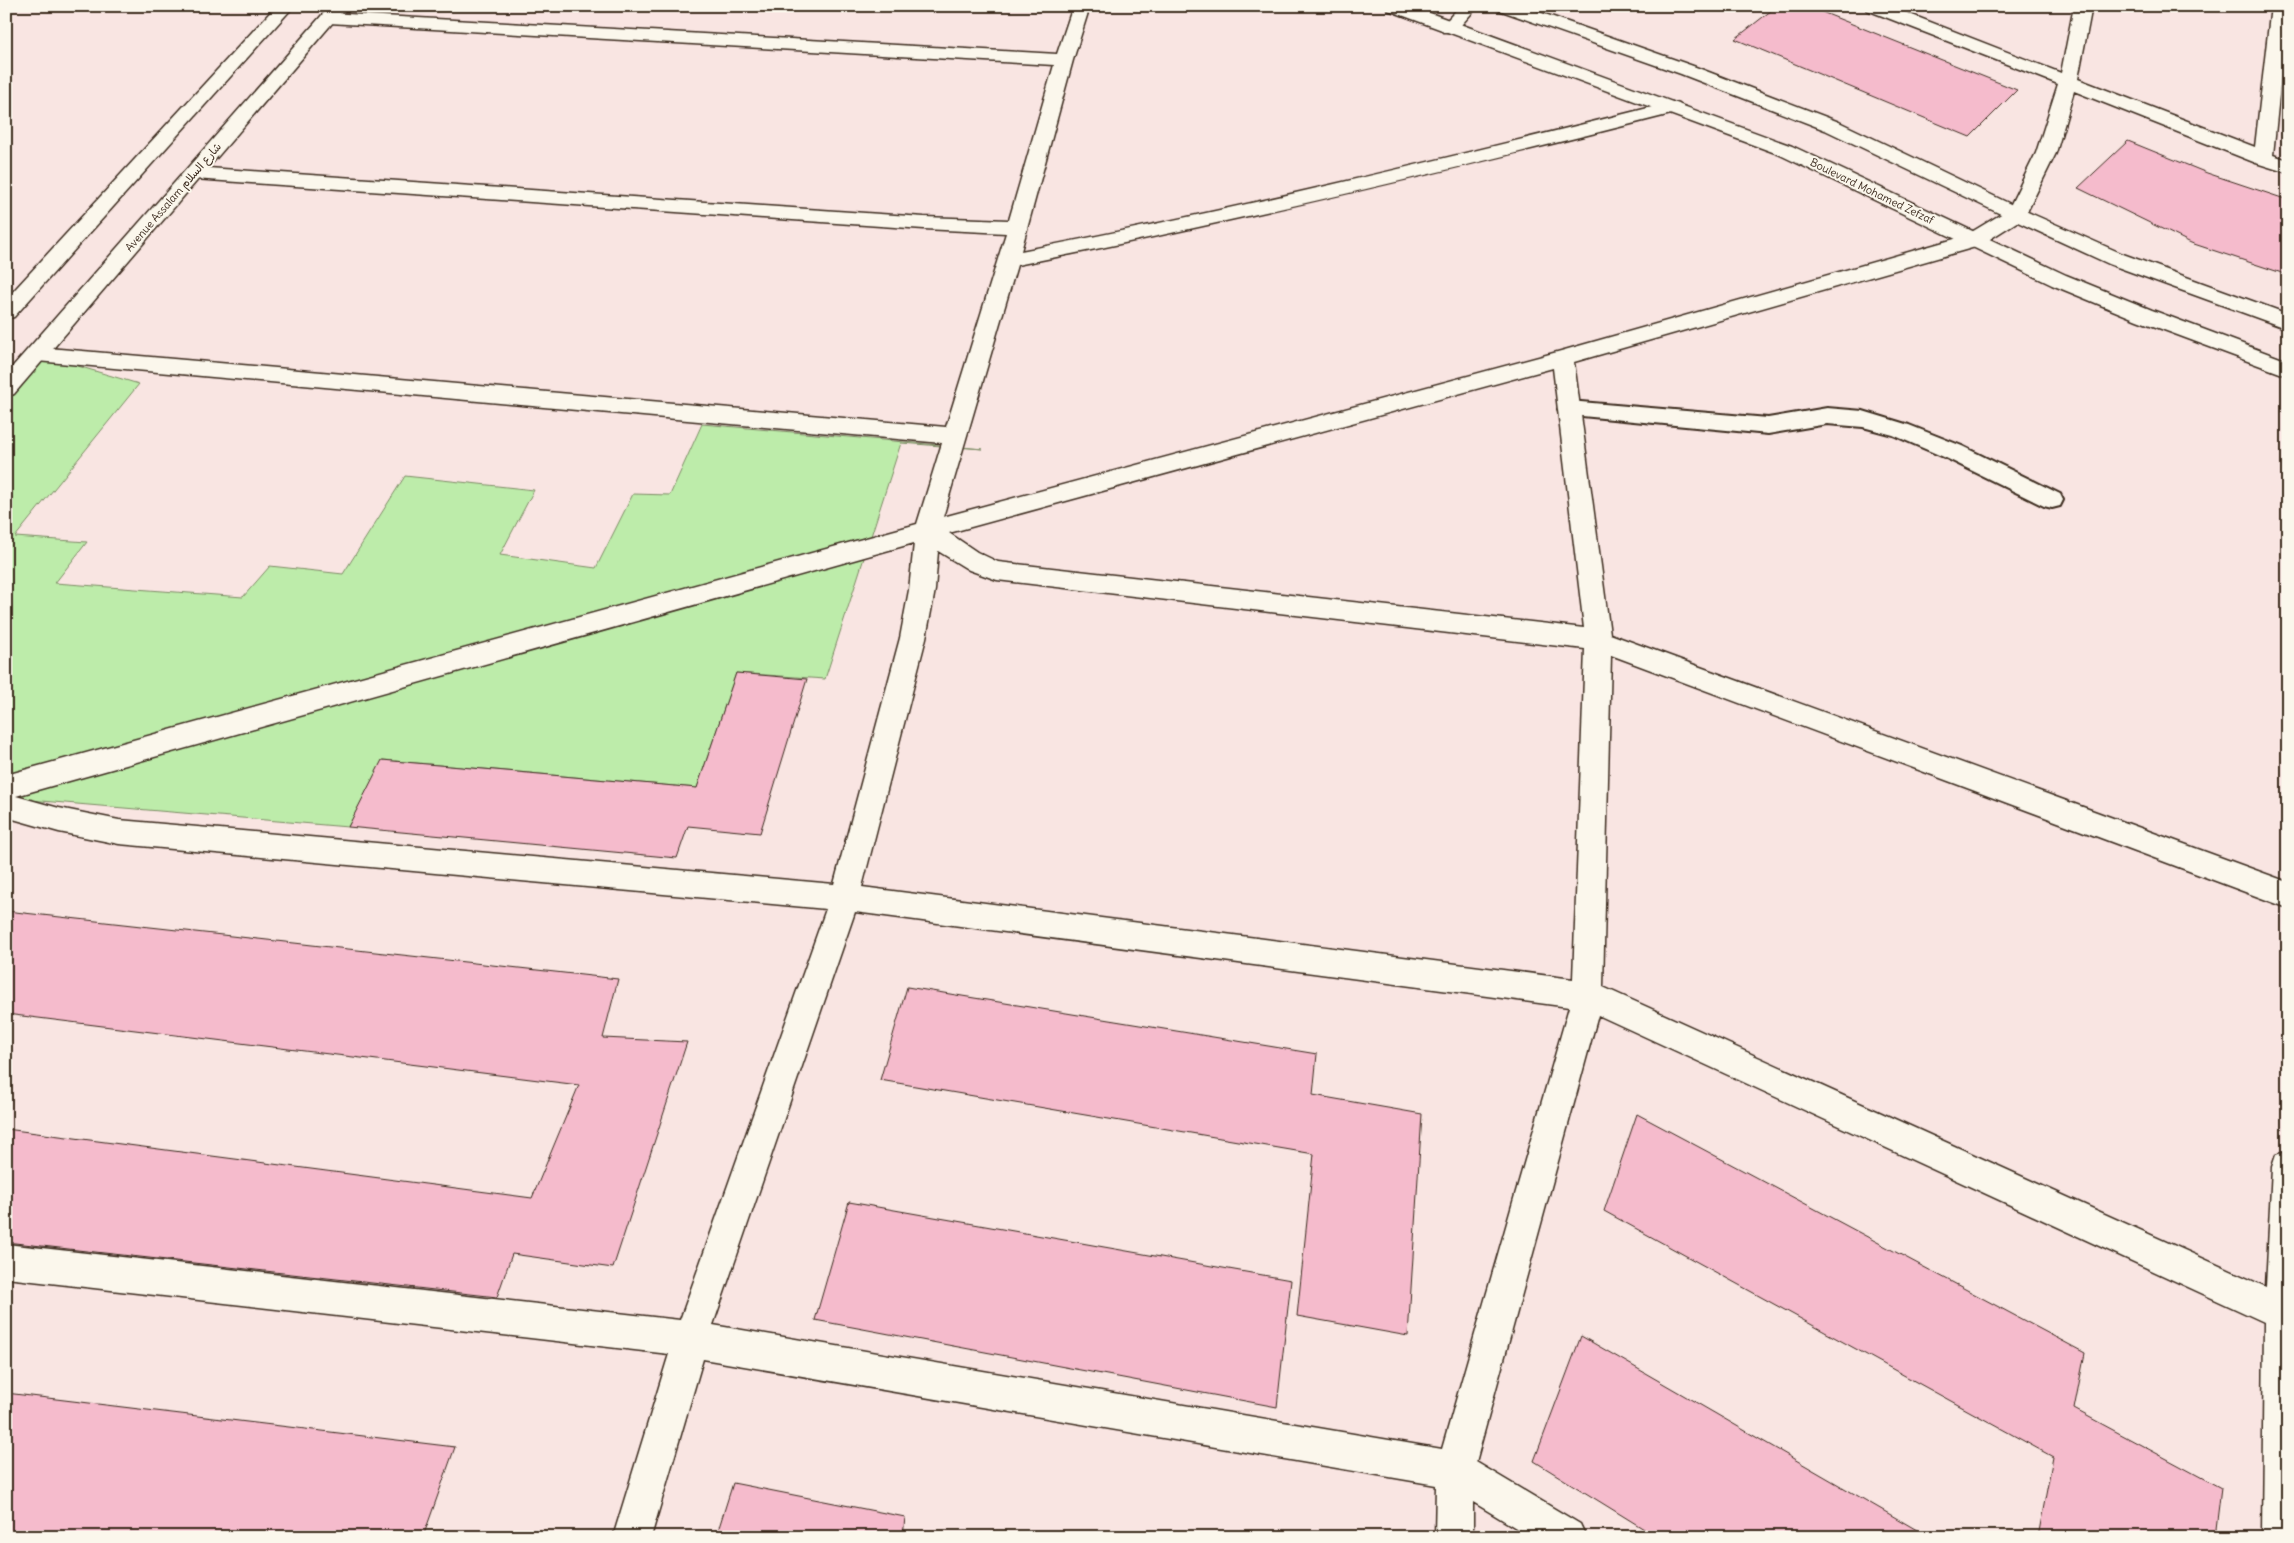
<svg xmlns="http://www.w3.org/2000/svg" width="2294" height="1543" viewBox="0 0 2294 1543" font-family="Delius,'Playpen Sans Arabic',sans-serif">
<rect width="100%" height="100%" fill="#f9e5e2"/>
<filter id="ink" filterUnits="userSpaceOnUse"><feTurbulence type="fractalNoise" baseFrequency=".02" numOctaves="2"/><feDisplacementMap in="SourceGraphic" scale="10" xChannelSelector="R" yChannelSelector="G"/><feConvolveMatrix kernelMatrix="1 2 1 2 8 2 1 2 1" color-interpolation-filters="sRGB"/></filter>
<g filter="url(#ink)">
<polygon fill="#bdecaa" stroke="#7c8b64" points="37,354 139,384 15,537 87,542 55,583 243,597 270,566 343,574 405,476 534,490 500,555 596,568 633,494 670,495 702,424 983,449 901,443 825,679 736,673 697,788 383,760 348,827 6,798 6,389"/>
<g fill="#f5bbcc" stroke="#3b2a1e">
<polygon points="1777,6 1807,6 2017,90 1970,137 1735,39"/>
<polygon points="2128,141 2207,173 2288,200 2288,275 2191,243 2078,188"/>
<polygon points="736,673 807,679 760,833 688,826 677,858 348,827 382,760 697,788"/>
<polygon points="6,911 618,979 603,1038 687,1042 613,1268 512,1254 497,1297 6,1242 6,1129 532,1198 579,1085 6,1014"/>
<polygon points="907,987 1317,1054 1313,1095 1422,1114 1408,1336 1297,1316 1314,1154 880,1080"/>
<polygon points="1637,1114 2085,1353 2074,1409 2221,1488 2215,1537 2038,1537 2053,1457 1604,1211"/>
<polygon points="849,1202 1291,1280 1277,1407 815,1320"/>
<polygon points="1581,1336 1929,1537 1657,1537 1534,1461"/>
<polygon points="6,1393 455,1447 423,1537 6,1537"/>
<polygon points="733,1483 905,1517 903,1537 716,1537"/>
</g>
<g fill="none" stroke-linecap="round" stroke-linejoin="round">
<defs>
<polygon id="lane" points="1569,401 1768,418 1827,408 1863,411 1909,425 1962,446 2060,494 2063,500 2060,506 2052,508 2044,506 1946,458 1893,435 1863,427 1827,424 1768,434 1561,414 1558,409 1561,404"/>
<g id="street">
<path d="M1073,6H1090L1073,60L1021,251C1240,209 1456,156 1672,102L1679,104L1681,108L1679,112C1459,168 1239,221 1017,265L943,517L1561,351L1965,236L2008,210L2036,153L2058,84L1867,10L1865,6H1889L2061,73L2074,6H2092L2078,79L2255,147L2271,6H2288L2273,155L2288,160V173L2256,163L2074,91L2056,153L2026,214L2023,218L1979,246L1574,362L1610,634L2288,882V908L1611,655L1603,987L2266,1287L2272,1167L2276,1155L2288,1151V1537H2262L2264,1322L1598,1015L1476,1462L1580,1524L1586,1537H1531L1473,1502V1537H1435L1436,1485L703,1359L651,1537H613L669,1354L6,1278V1244L680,1320L826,909L119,844L59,832L6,817V775L917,524L942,443L37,361L29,359L26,354L29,349L37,347L946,427L1006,233L924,229L194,179L187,177L184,173L187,169L194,167L924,217L1009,220L1054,65L329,23L323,22L320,18L323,14L329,13L1057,54ZM1553,368L1584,628L998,562L977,552L949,533ZM914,543L909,590L900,638L834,884L119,820L59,808L16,796ZM938,551L969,570L997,580L1585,649L1573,979L862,887L926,638L935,590ZM855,912L1569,1007L1442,1449L713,1325Z"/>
<polygon points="1460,6 1478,6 1455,32 1443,32 1440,28"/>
</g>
<g id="secondary">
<polygon points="276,6 294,6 14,317 6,319 6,299"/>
<polygon points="330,6 347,6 14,394 6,397 6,374"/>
</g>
<g id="primary">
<polygon points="1386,6 1411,6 1792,146 2066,275 2152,310 2288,361 2288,376 2137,320 2052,285 1778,154 1388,10"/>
<polygon points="1497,6 1522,6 1693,66 1839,122 2023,210 2123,254 2288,314 2288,329 2109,264 2009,218 1825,130 1681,74 1499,10"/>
</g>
</defs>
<use href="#lane" stroke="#3b2a1e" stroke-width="4"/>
<use href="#street" stroke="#3b2a1e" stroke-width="3"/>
<use href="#secondary" stroke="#3b2a1e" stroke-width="3"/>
<use href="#primary" stroke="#3b2a1e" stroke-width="3"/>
<use href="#lane" fill="#fbf7ec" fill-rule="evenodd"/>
<use href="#street" fill="#fbf7ec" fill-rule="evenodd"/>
<use href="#secondary" fill="#fbf7ec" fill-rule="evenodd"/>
<use href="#primary" fill="#fbf7ec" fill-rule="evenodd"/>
</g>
</g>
<g text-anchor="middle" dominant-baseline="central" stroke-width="4" stroke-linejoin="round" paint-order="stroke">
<g font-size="11" fill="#3b2a1e" stroke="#fbf7ec">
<text transform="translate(1872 191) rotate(26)">Boulevard Mohamed Zefzaf</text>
<text transform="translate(173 197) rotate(-49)">Avenue Assalam شارع السلام</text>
</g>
</g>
<rect width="2294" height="1543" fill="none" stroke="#fbf7ec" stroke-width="25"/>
<rect x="12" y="12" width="2269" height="1518" fill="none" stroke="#3b2a1e" stroke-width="2" filter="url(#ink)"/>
</svg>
